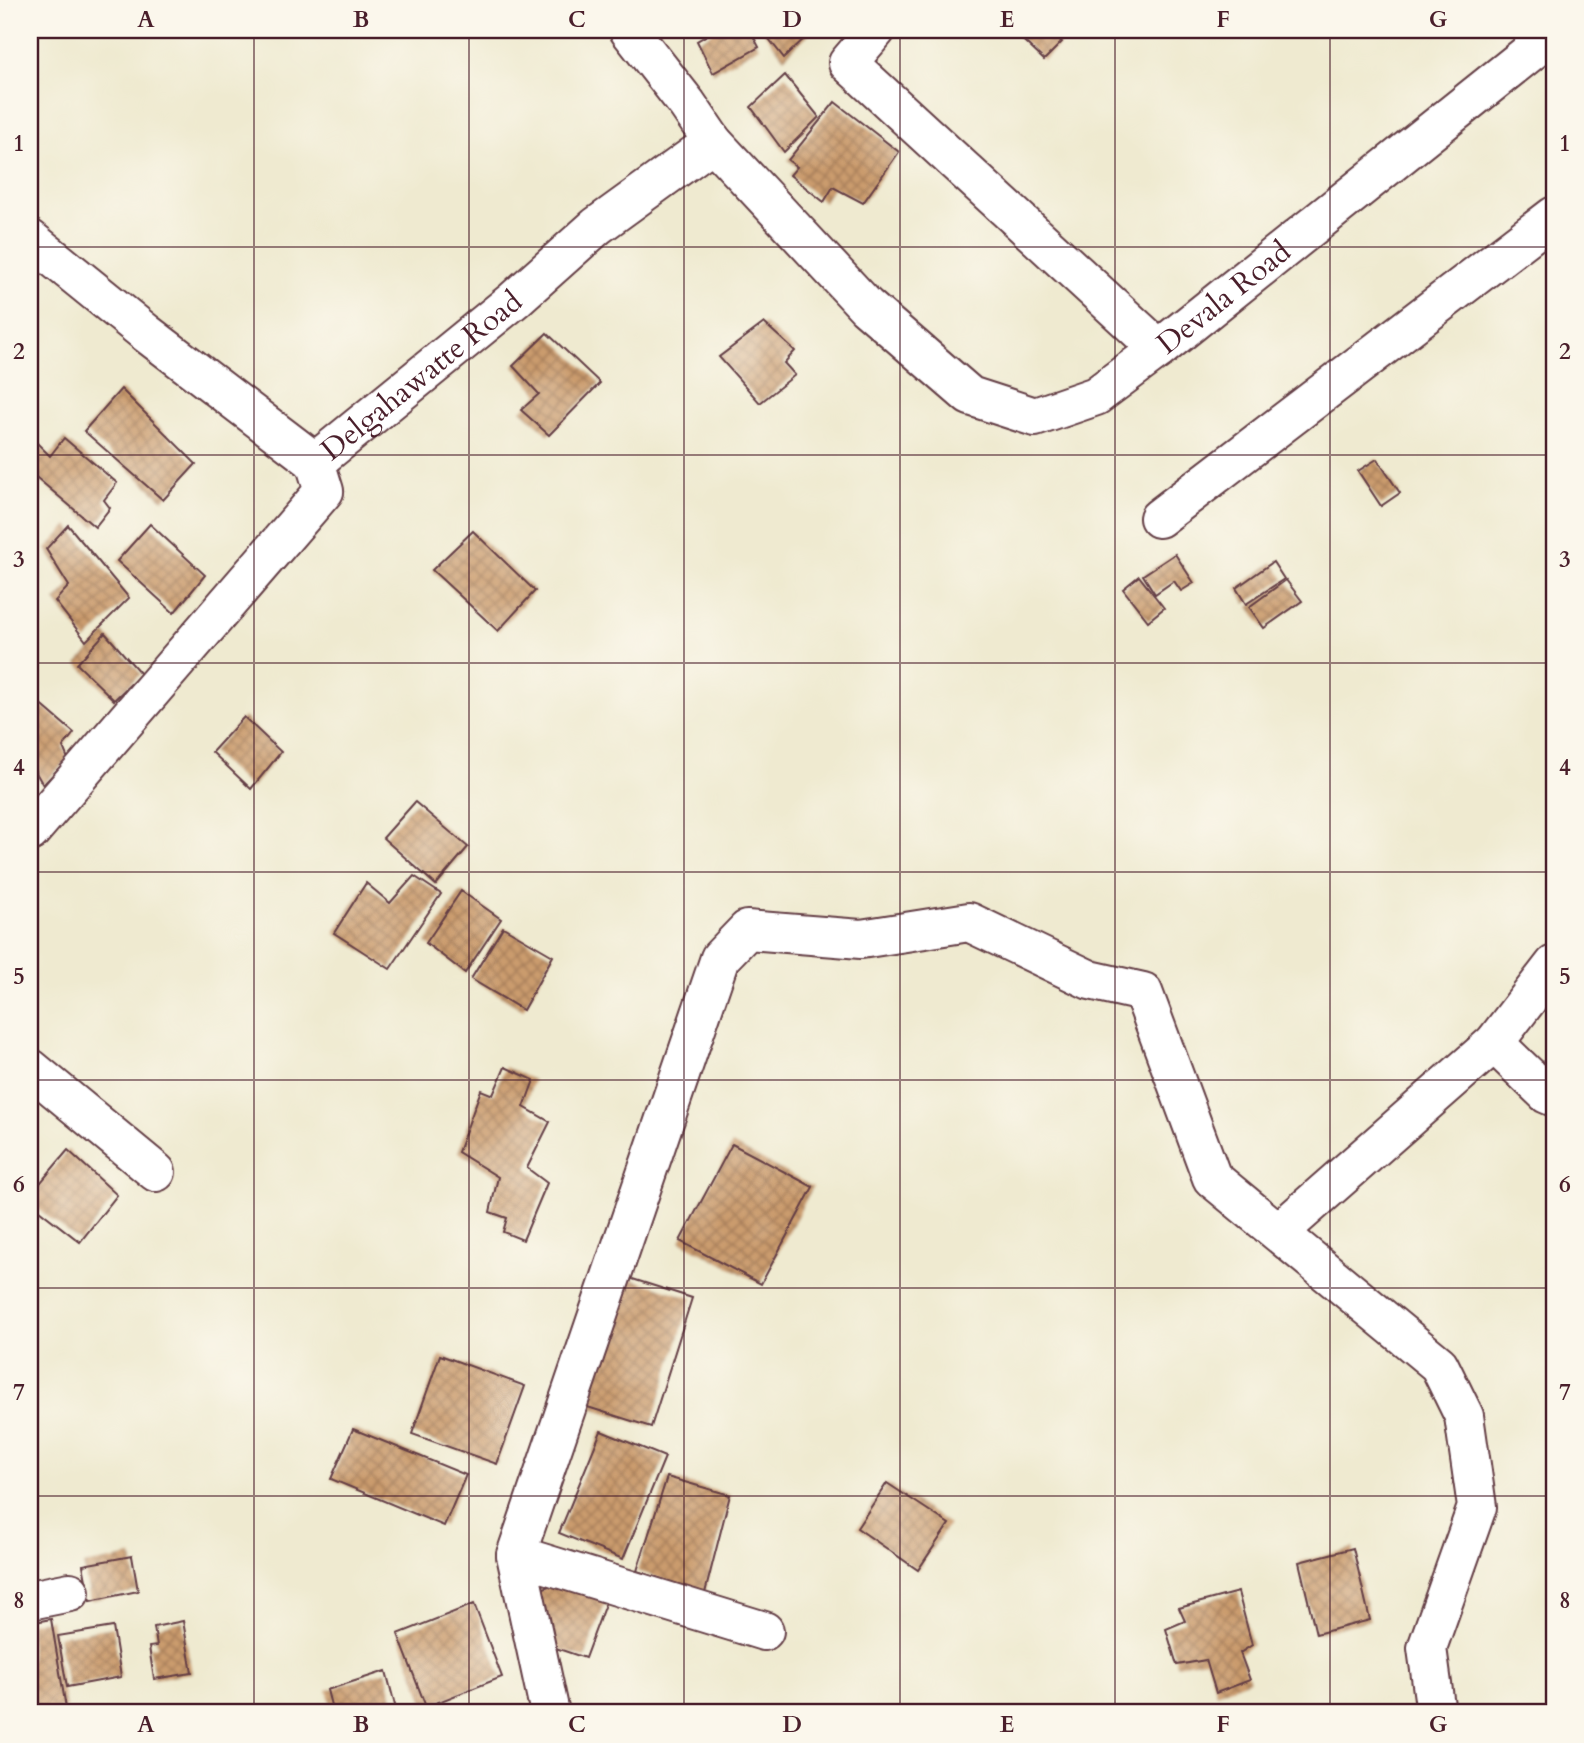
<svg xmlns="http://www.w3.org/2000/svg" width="1584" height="1743" viewBox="0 0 1584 1743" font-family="Cardo,serif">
<defs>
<pattern id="building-cross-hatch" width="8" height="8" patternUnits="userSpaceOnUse" patternTransform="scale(1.75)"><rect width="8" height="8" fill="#ca9b6d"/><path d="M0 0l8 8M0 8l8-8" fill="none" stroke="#a67e5a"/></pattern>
</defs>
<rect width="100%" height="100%" fill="#fbf7ec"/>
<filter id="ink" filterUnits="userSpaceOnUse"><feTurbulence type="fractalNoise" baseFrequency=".0143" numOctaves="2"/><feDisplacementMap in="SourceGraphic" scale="14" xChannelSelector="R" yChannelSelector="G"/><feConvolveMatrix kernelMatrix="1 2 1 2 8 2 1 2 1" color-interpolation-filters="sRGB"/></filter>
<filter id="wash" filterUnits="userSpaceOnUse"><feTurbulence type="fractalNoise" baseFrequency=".00686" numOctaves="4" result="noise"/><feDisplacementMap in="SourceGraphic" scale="28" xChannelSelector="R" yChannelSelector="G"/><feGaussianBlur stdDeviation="1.57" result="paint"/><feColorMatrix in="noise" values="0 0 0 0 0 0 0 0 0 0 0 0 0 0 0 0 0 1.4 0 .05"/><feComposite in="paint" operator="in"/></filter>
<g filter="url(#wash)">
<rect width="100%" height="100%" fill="#efead0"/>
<g id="blocks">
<g fill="url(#building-cross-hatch)">
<polygon points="716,30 750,30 759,47 713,73 697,41"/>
<polygon points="762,30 813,30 784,58"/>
<polygon points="1012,30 1047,30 1062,42 1044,60"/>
<polygon points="785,75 819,117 784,152 751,107"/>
<polygon points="835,102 899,152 863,203 833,187 824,202 790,175 797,167 788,160"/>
<polygon points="764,323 795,351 784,363 795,375 760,403 719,357"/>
<polygon points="547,333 600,383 549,435 521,410 539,394 513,366"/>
<polygon points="121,389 196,464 163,500 84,431"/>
<polygon points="64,438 117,483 104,500 110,508 95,527 30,472 30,449 35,441 50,456"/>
<polygon points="1377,459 1400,493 1381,506 1358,471"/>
<polygon points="150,524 205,575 174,613 117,561"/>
<polygon points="68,525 129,598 86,641 55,601 69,586 46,549"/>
<polygon points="473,531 535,591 498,631 432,570"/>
<polygon points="1175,554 1194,583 1181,591 1174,581 1155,594 1143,575"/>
<polygon points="1273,562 1284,579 1246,604 1236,588"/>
<polygon points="1139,576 1164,608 1148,621 1123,589"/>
<polygon points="1286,580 1302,601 1264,628 1249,607"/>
<polygon points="105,633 141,674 114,700 77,664"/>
<polygon points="30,695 74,733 63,747 68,759 43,785 34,769 30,776"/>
<polygon points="244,717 281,752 251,789 212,752"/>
<polygon points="415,802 468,847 436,885 383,838"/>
<polygon points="414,876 441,894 390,969 334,933 366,883 390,903"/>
<polygon points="461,891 501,919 465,973 426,943"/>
<polygon points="503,927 553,956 523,1010 471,979"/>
<polygon points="505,1067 534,1080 524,1107 550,1122 527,1168 547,1183 523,1240 503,1232 507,1218 490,1212 498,1177 458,1152 481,1090 493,1095"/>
<polygon points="732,1144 813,1187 761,1284 680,1241"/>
<polygon points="68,1150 117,1195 80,1242 30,1203 30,1195"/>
<polygon points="620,1275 692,1298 651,1427 578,1404"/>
<polygon points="440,1355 525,1386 497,1464 412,1434"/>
<polygon points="353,1429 466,1475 444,1526 331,1479"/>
<polygon points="601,1431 665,1457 623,1559 559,1533"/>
<polygon points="667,1477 730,1495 705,1593 637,1571"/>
<polygon points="887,1483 949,1524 918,1570 857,1528"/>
<polygon points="1353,1548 1370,1620 1316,1634 1299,1562"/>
<polygon points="132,1556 138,1591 90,1601 83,1565"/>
<polygon points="554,1584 608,1596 585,1658 541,1643 529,1594"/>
<polygon points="1238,1592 1252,1645 1240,1653 1250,1680 1216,1693 1206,1660 1177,1665 1166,1629 1185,1621 1179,1608"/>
<polygon points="474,1604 502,1677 426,1707 398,1634"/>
<polygon points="51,1619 66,1708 30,1713 30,1623"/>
<polygon points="183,1621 192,1673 154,1679 149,1647 157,1646 154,1627"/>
<polygon points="113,1627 121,1677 67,1687 58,1636"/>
<polygon points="386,1671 397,1713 333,1713 327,1690"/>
</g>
</g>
</g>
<g filter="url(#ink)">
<use href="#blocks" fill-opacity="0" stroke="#633d44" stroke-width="2"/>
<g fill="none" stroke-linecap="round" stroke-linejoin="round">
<defs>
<g id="minor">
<path id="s1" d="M629,30L687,104L713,142L866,306L970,396L1035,417L1096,396L1159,349L1554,33"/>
<polyline points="876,30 848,63 1159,349"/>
<path id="s2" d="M30,239L146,333L315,462L514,300L597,226L713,142"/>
<polyline points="1159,518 1554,216"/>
<polyline points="30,832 324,491 315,462"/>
<polyline points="1494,1043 1547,1094 1554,1097"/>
<polyline points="30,1068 156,1172"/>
<polyline points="1279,1232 1494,1043 1554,965"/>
<polyline points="516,1555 764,1631"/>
<polyline points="30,1600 70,1592"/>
<polyline points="550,1713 516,1555 720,958 747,930 861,939 969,922 1090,980 1143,992 1212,1178 1439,1365 1464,1416 1477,1507 1427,1648 1436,1713"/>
</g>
</defs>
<use href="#minor" stroke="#633d44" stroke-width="42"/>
<use href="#minor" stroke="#fff" stroke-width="38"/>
</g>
</g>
<path fill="none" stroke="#4a1f2b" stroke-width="2" stroke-opacity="0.55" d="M254,30V1713M469,30V1713M684,30V1713M900,30V1713M1115,30V1713M1330,30V1713M30,247H1554M30,455H1554M30,663H1554M30,872H1554M30,1080H1554M30,1288H1554M30,1496H1554"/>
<g text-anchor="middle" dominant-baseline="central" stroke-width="6" stroke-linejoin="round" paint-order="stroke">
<g font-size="30" fill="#4a1f2b" stroke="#fbf7ec">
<text stroke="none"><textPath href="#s1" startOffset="796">Devala Road</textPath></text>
<text stroke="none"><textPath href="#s2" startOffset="499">Delgahawatte Road</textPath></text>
</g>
</g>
<rect width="1584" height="1743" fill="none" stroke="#fbf7ec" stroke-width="77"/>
<rect x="38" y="38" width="1508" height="1666" fill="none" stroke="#4a1f2b" stroke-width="2.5"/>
<g font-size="23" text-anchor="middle" font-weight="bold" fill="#4a1f2b">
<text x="146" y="27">A</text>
<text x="361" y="27">B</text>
<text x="577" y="27">C</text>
<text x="792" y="27">D</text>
<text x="1007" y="27">E</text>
<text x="1223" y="27">F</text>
<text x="1438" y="27">G</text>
<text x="19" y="151">1</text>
<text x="1565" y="151">1</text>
<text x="19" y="359">2</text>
<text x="1565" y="359">2</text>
<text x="19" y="567">3</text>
<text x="1565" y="567">3</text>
<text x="19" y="775">4</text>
<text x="1565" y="775">4</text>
<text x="19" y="984">5</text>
<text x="1565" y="984">5</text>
<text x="19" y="1192">6</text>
<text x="1565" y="1192">6</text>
<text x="19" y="1400">7</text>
<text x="1565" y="1400">7</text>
<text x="19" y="1608">8</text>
<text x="1565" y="1608">8</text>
<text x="146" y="1732">A</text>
<text x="361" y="1732">B</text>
<text x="577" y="1732">C</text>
<text x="792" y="1732">D</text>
<text x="1007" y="1732">E</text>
<text x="1223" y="1732">F</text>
<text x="1438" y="1732">G</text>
</g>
</svg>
